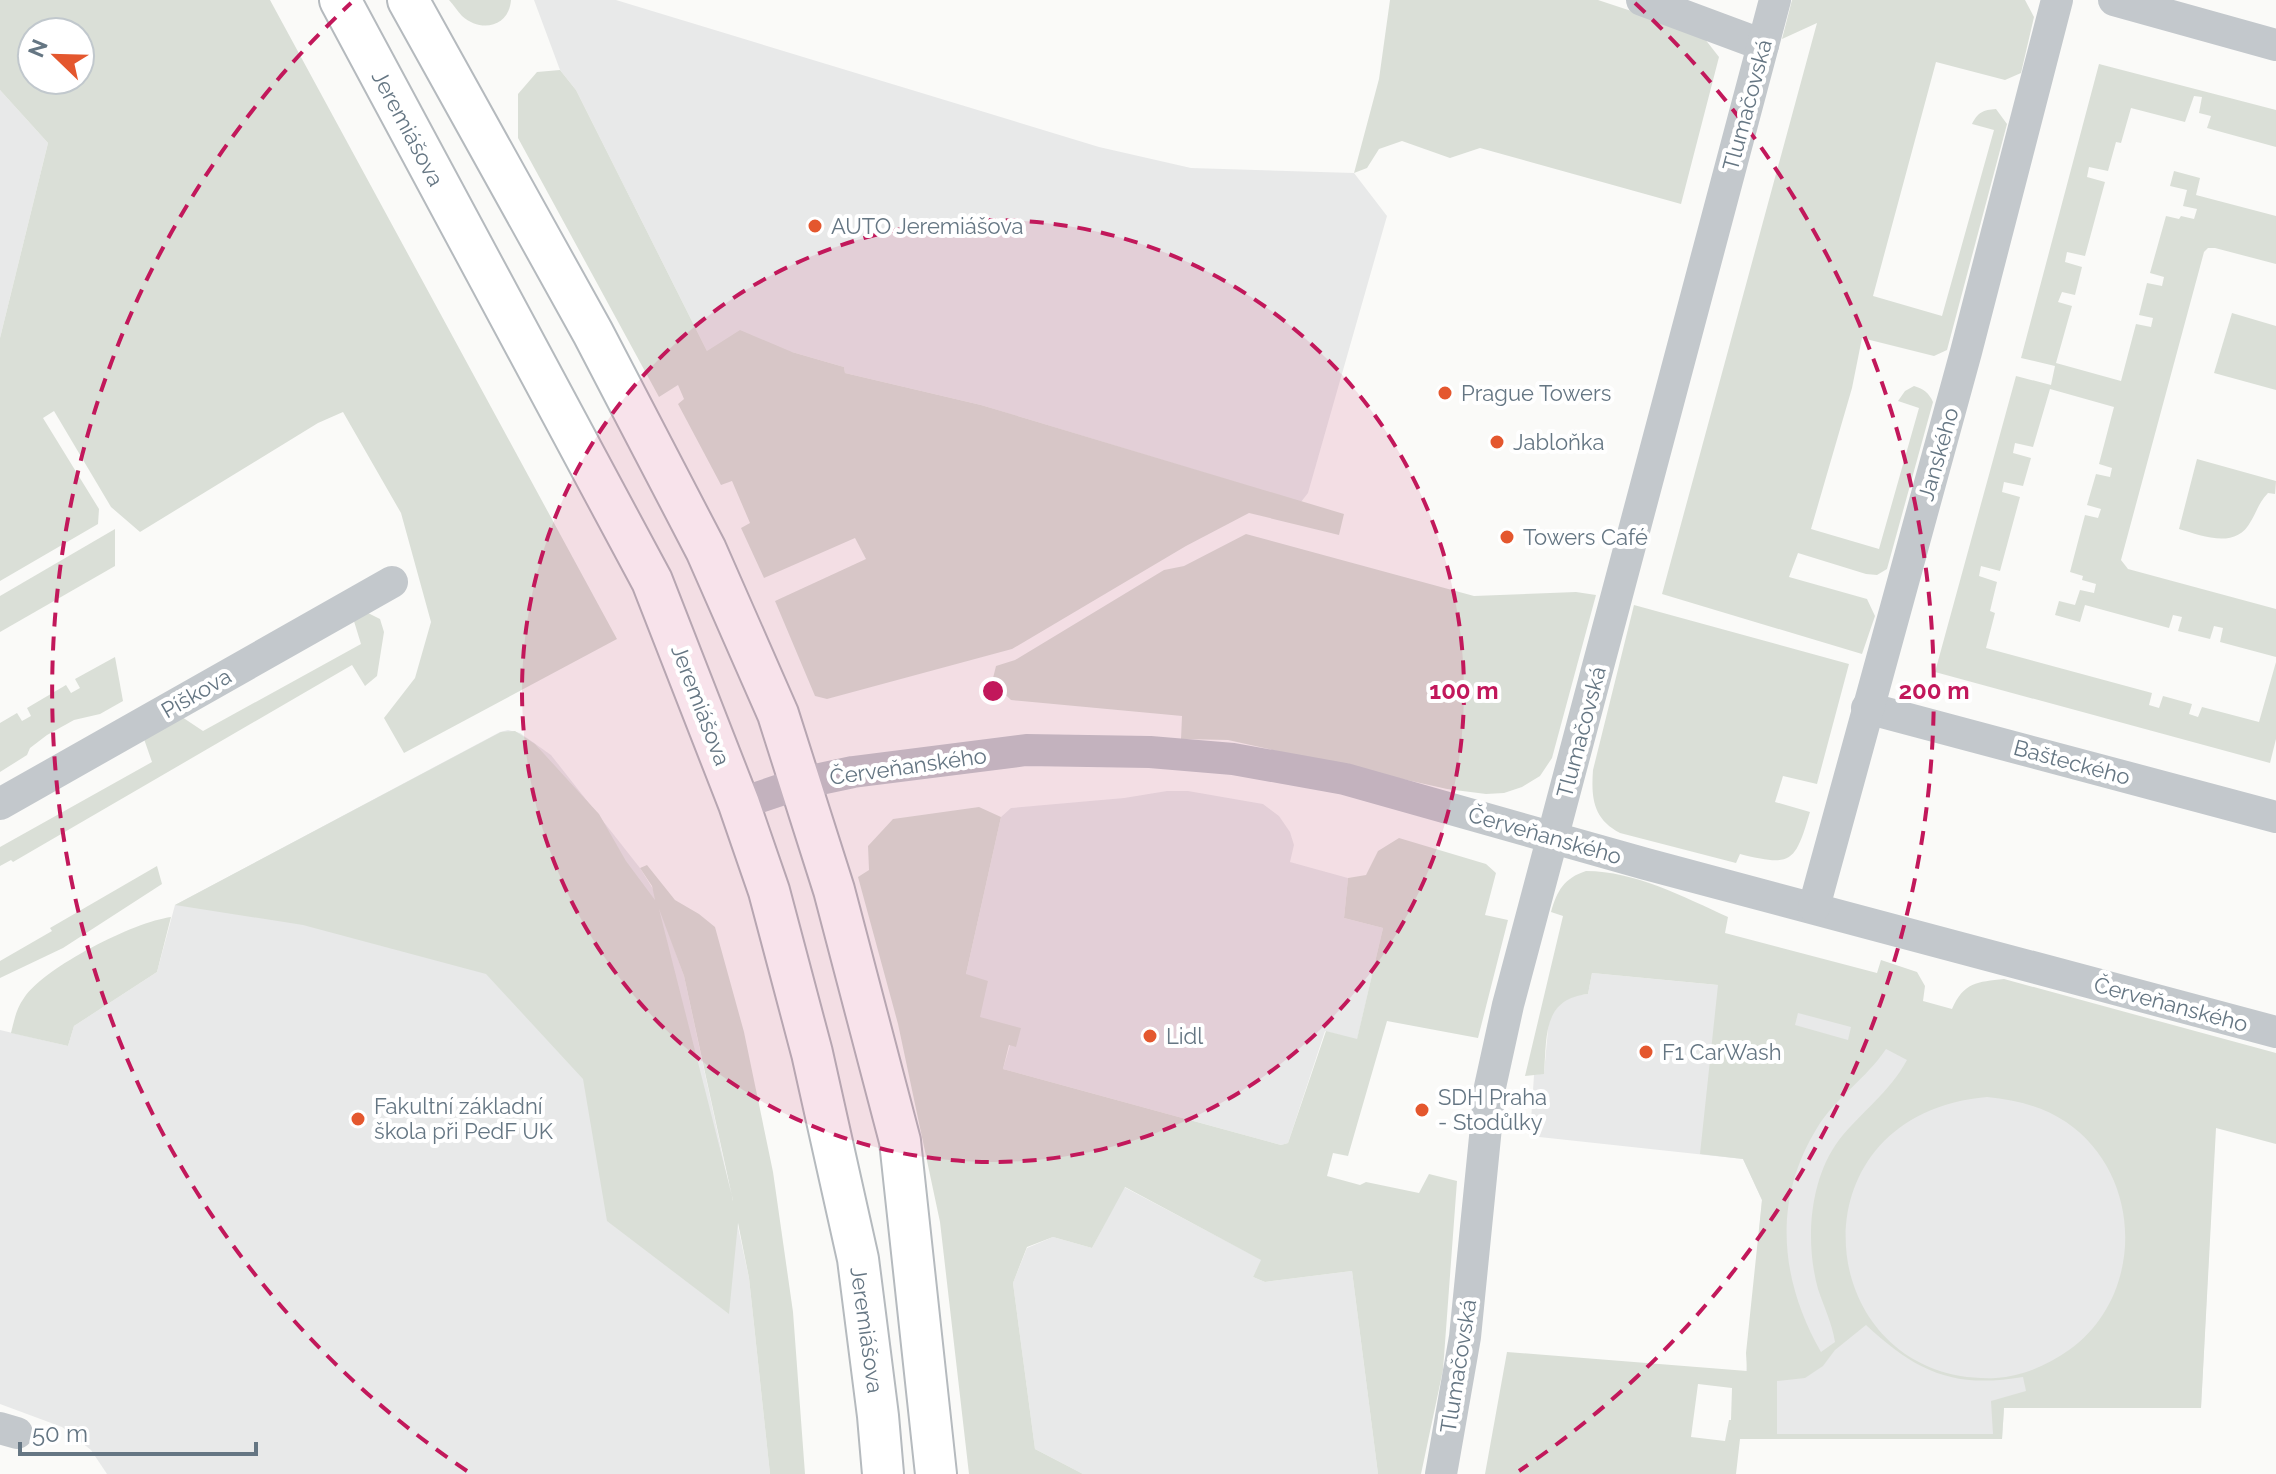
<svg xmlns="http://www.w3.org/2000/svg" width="2276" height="1474" viewBox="0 0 2276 1474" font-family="Raleway,sans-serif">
<rect width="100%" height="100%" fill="#fafaf8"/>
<g fill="#e8e9e9">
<polygon points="534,0 616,0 1099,147 1191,168 1354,173 1387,216 1308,493 1301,502 981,405 845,373 844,367 792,352 707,351 576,90 560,70"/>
<polygon points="0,90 48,143 0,338"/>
<polygon points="508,730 520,733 551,755 640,868 653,889 684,976 749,1278 770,1474 107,1474 91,1450 62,1427 0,1404 0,1030 68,1046 74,1026 157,972 175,905 500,732"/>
<polygon points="1167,791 1188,791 1263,804 1279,816 1290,832 1294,845 1290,862 1348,878 1344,918 1383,928 1357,1040 1325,1031 1288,1143 1281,1145 1003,1069 1010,1045 979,1017 966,974 1001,817 1011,808 1124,798"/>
<polygon points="1592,973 1749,988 2216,1115 2201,1408 2004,1408 2002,1439 1740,1439 1762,1200 1743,1159 1530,1136 1534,1075 1544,1073 1549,1018 1560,1004 1572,996 1588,994"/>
<polygon points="1124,1187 1262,1260 1253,1277 1265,1282 1352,1271 1378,1474 1083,1474 1035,1449 1013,1283 1027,1248 1053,1237 1092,1248"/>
</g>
<g fill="#dadfd7" fill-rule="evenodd">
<path d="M0,0H270L617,639L404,753L384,718L415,678L431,622L401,513L343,412L318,423L140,532L111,507L54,411L43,418L99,509L98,524L0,581V338L48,143L0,90ZM32,32H80V80H32Z"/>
<path d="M449,0H511C509,27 481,33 462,16C457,11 454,5 449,0Z"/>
<polygon points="1390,0 1598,0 1701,34 1719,57 1681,204 1480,148 1450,158 1402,141 1379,149 1367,168 1354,173 1379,79"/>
<path d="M1792,0H2025L2034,17L2021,73L2005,80L1936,62L1873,296L1942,316L1994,130L1972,124C1978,112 1983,110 1996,109L2007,124L1947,350L1934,356L1862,338L1852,388L1811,529L1879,549L1919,408L1898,401L1905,391L1914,386C1924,389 1929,393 1933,402L1887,569L1877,575L1866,574L1798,553L1789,577L1867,599L1875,616L1862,654L1662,594L1817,23L1782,39Z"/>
<polygon points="2099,64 2276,110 2276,147 2207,128 2211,116 2199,113 2202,97 2194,96 2185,122 2131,108 2121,143 2116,142 2108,171 2089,167 2087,177 2105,182 2085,256 2067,252 2065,262 2082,267 2075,295 2062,292 2058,302 2072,306 2056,363 2121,381 2136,324 2151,327 2153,318 2139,315 2147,283 2162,286 2164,277 2150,273 2166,216 2179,219 2181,216 2194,219 2197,209 2183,206 2187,190 2170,186 2174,171 2200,178 2196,195 2276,216 2276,264 2215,248 2208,248 2204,252 2121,560 2128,569 2276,609 2276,657 2220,642 2223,628 2214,626 2210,639 2178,631 2182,617 2173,615 2169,628 2085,605 2080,622 2055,615 2059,601 2075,605 2080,590 2094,593 2096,584 2082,580 2083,576 2070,572 2085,515 2098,518 2101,509 2087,505 2096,474 2110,477 2112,468 2099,464 2114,407 2050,389 2033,447 2015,443 2013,453 2031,458 2023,486 2004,482 2002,492 2020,497 2000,571 1981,566 1979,576 1997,582 1990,611 1995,613 1986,648 2152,693 2149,705 2159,708 2163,696 2192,704 2189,714 2198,717 2202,707 2259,722 2276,662 2276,739 2270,763 1935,672 2016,376 2051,385 2055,366 2021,358"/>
<polygon points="560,70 576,90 707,351 740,330 792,352 844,367 845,373 981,405 1344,514 1339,535 1249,513 1186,546 1012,649 827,699 815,696 775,601 866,559 855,538 764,578 741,528 750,523 732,481 721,485 678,404 684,399 678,385 659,397 518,138 518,94 537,72"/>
<polygon points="2232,313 2276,326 2276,390 2214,373"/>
<path d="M2197,459L2276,481L2275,494L2268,493C2259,502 2257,511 2251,521C2236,550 2203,536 2179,529Z"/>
<polygon points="115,529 115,566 0,632 0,596"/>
<polygon points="1246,534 1474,596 1576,592 1596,595 1552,758 1540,776 1522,787 1504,793 1486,794 1447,789 1228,740 1181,739 1182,716 1011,700 992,682 996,666 1015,660 1164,570 1184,566"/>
<path d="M1634,605L1849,664L1817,784L1783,776L1775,802L1810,812C1795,863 1792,867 1740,854L1736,863L1620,833C1593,819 1591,798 1593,770Z"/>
<polygon points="368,613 380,619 384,632 377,676 365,686 352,665 13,862 11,860 0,866 0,847 152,762 144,739 182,717 203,731 361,644 353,618"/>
<polygon points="115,657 123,701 100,714 74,720 47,735 30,748 27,755 0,772 0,723 17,713 22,721 31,716 27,708 66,685 71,693 80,688 75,679"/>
<path d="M515,731L535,744L599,814L626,861L655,900L652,886L640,868L647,865L675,900L699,914L715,927L744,1032L773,1172L793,1312L805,1474H770L749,1278L738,1223L729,1314L607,1221L583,1079L486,974L303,925L175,905L501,732ZM659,909L684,976L733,1201V1200Z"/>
<polygon points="979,807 1001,817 966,974 988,981 980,1017 1021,1028 1016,1047 1009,1045 1003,1069 1281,1145 1288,1143 1326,1031 1357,1039 1383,928 1344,918 1348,878 1366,875 1378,851 1399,838 1486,864 1496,873 1485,915 1508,920 1478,1038 1387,1021 1348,1156 1333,1153 1327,1176 1360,1185 1366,1182 1419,1193 1429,1174 1457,1181 1443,1370 1421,1474 1378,1474 1352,1271 1265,1282 1253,1277 1261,1260 1125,1187 1092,1248 1053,1237 1027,1247 1013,1283 1035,1449 1083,1474 969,1474 940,1222 898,1024 858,877 869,870 868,846 893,819"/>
<polygon points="157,866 162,884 63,948 0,978 0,961 52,931 50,928"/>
<path d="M1586,871C1635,871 1684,897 1728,917L1725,933L1877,973L1881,960L1917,972L1925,986L1923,1001L1952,1009C1964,982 1977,982 2004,979L2276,1053V1144L2216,1128L2201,1408H2004L2002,1439H1740L1736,1474H1485L1507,1352L1747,1371L1746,1353L1762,1200L1743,1159L1700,1154L1718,985L1592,973L1588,994C1542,999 1547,1037 1544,1074L1525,1076L1563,916L1551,912C1557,891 1564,878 1586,871ZM1798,1013L1851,1027L1848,1040L1795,1025ZM1886,1049L1907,1060C1890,1092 1861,1112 1839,1140C1809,1180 1805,1242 1818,1289C1824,1307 1832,1323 1835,1342L1821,1352C1780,1280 1772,1201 1817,1128C1835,1098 1867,1078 1886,1049ZM1987,1097C2016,1100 2042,1106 2066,1122C2144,1175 2145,1296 2069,1350C2048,1365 2023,1376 1996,1378C1812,1386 1783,1115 1987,1097ZM1866,1325C1916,1371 1952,1389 2023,1377L2026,1391L1991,1401L1993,1434H1777V1381L1805,1378L1823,1366L1835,1350ZM1698,1384L1732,1388L1731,1420H1729L1725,1441L1691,1437Z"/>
<path d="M171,917L157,972L74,1026L68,1046L11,1033C14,1021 16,1009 24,998C46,966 134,922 171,917Z"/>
</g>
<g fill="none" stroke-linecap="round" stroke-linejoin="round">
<defs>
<g id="major">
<polyline points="340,0 652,581 739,804 769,891 812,1053 858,1259 878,1416 883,1474"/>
<polyline points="408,0 593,333 706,550 778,714 834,890 900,1141 936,1474"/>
</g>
</defs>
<use href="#major" stroke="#b5babe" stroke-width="44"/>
<g stroke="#c3c8cc" stroke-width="32">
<polyline points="1642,0 1763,45"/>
<polyline points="2114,0 2276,45"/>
<polyline points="1867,708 2276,817"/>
<polyline points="0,804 392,582"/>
<polyline points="739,804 801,783 853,772 1026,750 1150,752 1233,759 1345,779 1646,864 2276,1032"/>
<polyline points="1814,907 1966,352 2057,0"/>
<polyline points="0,1428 17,1433"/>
<polyline points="1441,1474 1465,1337 1490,1087 1508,1005 1775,0"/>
</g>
<use href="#major" stroke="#fff" stroke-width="40"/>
</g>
<circle cx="993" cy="691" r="471" fill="#c2185b" fill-opacity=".12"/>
<g fill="none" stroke="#c2185b" stroke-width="4" stroke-dasharray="14 10">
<circle cx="993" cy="691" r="471"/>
<path d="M467 1471A941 941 0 0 1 351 3M1635 3A941 941 0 0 1 1519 1471"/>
</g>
<g fill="#e4572e" stroke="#fff" stroke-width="3">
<circle cx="815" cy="226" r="8"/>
<circle cx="1445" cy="393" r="8"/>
<circle cx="1497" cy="442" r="8"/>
<circle cx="1507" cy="537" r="8"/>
<circle cx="1150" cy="1036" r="8"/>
<circle cx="1646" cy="1052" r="8"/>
<circle cx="1422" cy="1110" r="8"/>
<circle cx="358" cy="1119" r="8"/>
</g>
<g text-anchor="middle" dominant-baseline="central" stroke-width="8" stroke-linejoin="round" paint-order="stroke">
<g font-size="22" fill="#657683" stroke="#fff">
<text transform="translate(1747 105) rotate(-75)">Tlumačovská</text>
<text transform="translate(408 128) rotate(62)">Jeremiášova</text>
<text transform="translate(1938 454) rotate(-74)">Janského</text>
<text transform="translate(196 693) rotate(-30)">Píškova</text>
<text transform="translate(701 705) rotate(69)">Jeremiášova</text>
<text transform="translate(1581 732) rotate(-75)">Tlumačovská</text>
<text transform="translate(2072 762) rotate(15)">Bašteckého</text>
<text transform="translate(908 766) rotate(-8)">Červeňanského</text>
<text transform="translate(1545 835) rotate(16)">Červeňanského</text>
<text transform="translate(2171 1004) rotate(15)">Červeňanského</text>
<text transform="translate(867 1330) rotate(82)">Jeremiášova</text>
<text transform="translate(1458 1366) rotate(-81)">Tlumačovská</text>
</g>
<g font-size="22" fill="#657683" stroke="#fff" text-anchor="start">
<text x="831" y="226">AUTO Jeremiášova</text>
<text x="1461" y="393">Prague Towers</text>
<text x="1513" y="442">Jabloňka</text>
<text x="1523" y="537">Towers Café</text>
<text x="1166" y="1036">Lidl</text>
<text x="1662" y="1052">F1 CarWash</text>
<text x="1438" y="1097">SDH Praha<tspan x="1438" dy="25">- Stodůlky</tspan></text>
<text x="374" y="1106">Fakultní základní<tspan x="374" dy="25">škola při PedF UK</tspan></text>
</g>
</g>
<circle cx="993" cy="691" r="12" fill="#c2185b" stroke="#fff" stroke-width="4"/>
<g font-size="24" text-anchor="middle" font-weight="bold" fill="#c2185b" stroke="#fff" stroke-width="8" stroke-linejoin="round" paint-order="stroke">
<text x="1464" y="699">100 m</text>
<text x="1934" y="699">200 m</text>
</g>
<g transform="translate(56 56) rotate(293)"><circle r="38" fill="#ffffff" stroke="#c1c8cd" stroke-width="2"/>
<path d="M0-6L14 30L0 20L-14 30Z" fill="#e4572e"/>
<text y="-12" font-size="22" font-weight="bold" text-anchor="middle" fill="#657683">N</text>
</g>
<path d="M20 1442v12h236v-12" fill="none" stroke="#657683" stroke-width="4"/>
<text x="32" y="1442" font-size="24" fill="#657683" stroke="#ffffff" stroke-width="6" paint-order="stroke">50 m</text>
</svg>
